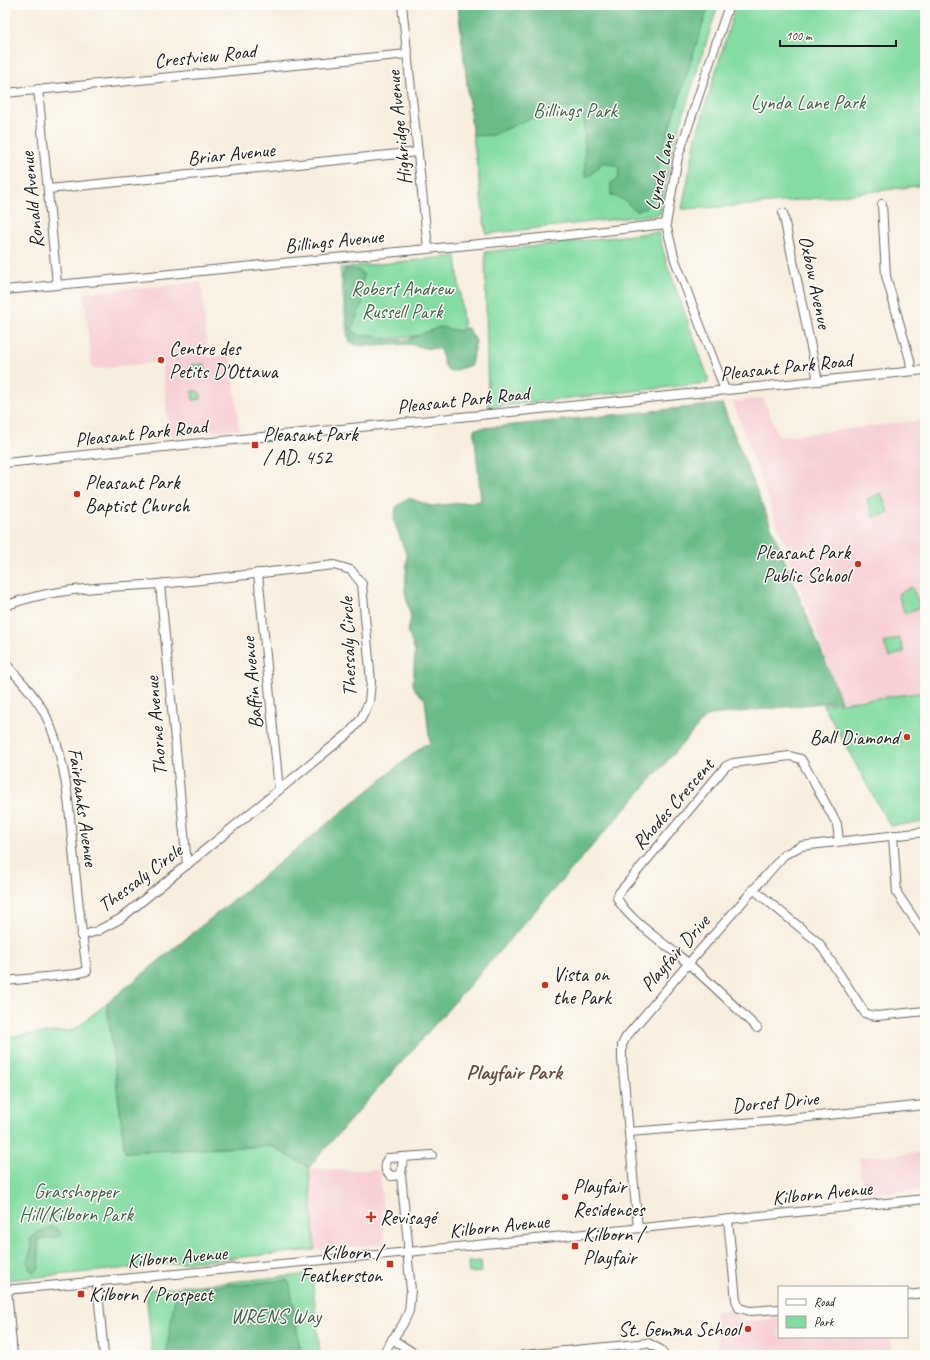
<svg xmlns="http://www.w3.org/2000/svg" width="930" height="1360" viewBox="0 0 930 1360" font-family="Caveat,sans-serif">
<rect width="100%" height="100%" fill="#fdfcf7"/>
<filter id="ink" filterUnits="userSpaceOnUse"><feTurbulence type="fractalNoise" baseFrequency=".025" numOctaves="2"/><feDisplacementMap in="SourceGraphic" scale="8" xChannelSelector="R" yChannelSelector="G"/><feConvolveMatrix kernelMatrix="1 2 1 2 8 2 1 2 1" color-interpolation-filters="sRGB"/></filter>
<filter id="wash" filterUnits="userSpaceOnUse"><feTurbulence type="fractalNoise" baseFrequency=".012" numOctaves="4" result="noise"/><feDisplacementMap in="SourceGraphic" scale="16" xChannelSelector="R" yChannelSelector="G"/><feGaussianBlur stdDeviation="0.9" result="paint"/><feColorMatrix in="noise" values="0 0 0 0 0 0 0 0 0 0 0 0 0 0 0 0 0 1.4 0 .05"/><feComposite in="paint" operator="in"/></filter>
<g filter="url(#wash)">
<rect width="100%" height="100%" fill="#f8eede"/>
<g fill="#f7cfd4">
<polygon points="201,282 208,357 231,355 239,429 169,436 162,362 92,369 84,293"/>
<polygon points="763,398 779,437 925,420 925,692 841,701 733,402"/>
<polygon points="925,1152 925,1189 863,1195 859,1158"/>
<polygon points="309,1167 326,1170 380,1170 385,1244 315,1250"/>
<polygon points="715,1311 731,1311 744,1322 779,1318 779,1337 890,1337 892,1355 719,1355"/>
</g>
<g fill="#83dca1" stroke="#507c5e">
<polygon points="458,5 718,5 671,154 660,214 486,234 473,136"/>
<path d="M736,5H925V185C844,195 763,206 682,209L696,137Z"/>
<polygon points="658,232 667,264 708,377 708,383 488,407 485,252"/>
<polygon points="456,256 464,331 348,343 340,268"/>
<polygon points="205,364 206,374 198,374 191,371 191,365"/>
<polygon points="192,391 197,391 201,394 201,399 193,400"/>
<polygon points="881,493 889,513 874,518 867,499"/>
<polygon points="912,587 920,607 905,614 898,594"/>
<polygon points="899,638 904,652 889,657 884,643"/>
<polygon points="925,692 925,822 890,826 823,705"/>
<polygon points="107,1003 125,1152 271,1146 309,1167 315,1250 6,1280 5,1268 5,1037 74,1030"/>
<polygon points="481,1261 482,1272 469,1273 468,1262"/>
<polygon points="312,1274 320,1355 152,1355 146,1290"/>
</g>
<g fill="#6abc87" stroke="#436c52">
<polygon points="458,5 709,5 663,148 653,195 646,208 636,211 624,200 611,195 611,183 619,178 619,166 603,162 591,175 585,177 584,107 551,109 493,135 473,136"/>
<polygon points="345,269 359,270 364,276 361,287 365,297 352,328 356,334 362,336 369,334 387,340 406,340 440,327 459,331 465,328 468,328 476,341 471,365 450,372 445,366 440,349 425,348 410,344 378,346 355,345 350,339 343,276"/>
<polygon points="722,404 841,701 710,715 706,717 309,1167 271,1146 125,1152 107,1003 424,745 430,744 425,699 416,691 413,684 415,652 408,631 411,618 405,592 407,556 394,521 396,507 409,498 431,506 481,501 474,429"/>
<polygon points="52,1227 57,1229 60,1233 60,1235 58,1237 38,1239 39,1266 38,1269 34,1272 30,1270 27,1260 32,1247 30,1239 38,1232"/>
<polygon points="287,1280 290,1284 301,1355 166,1355 176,1290 181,1285 221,1286 233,1284 237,1285"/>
</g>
</g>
<g filter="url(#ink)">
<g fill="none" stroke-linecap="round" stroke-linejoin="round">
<defs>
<g id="minor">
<polyline points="402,5 428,248"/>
<polyline points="38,89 57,284"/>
<polyline points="5,93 408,54"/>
<polyline points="48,189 418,152"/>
<polyline points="882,204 886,276 910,360 911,371"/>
<polyline points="783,213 818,381"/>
<polyline points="5,290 551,237 666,224"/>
<polyline points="725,390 675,260 666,224 678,157 729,5"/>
<polyline points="5,463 925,370"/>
<polyline points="258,573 279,790"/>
<polyline points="160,584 187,865"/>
<path d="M5,606C52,587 108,588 158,584C217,579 275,571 334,565L351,570L362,584L371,682L369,702L361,719L349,733L120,919L97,931L81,936"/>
<path d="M5,663C20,680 36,696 46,716C66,758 69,804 73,850C77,890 81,930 87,971L76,974L5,981"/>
<polyline points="893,835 897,893 925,935"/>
<polyline points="753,889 819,943 865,1013 870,1015 877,1016 925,1011"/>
<path d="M757,1028C731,1003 705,977 678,955C660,940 627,918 617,898L619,893L726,766L733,763L790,756L801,759L837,824L839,841"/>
<polyline points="629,1132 769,1121 925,1105"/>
<polyline points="401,1175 391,1176 386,1171 385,1163 388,1158 432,1155"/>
<polyline points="728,1220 736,1300 739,1308 750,1311 779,1309"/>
<polyline points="638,1228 622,1059 622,1045 626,1037 688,964 784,855 801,846 925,832"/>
<polyline points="97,1282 104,1355"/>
<polyline points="5,1290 398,1253 925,1199"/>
<polyline points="7,1290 13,1355"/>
<polyline points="907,1295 925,1293"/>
<polyline points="392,1339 417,1355"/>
<polyline points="382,1355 403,1324 409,1311 411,1290 408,1261 408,1243 401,1175 403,1158"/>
<polyline points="523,1355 648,1343 661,1350 664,1355"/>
</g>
</defs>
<use href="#minor" stroke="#696660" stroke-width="10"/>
<use href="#minor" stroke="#fff" stroke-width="8"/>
</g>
</g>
<g fill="#c8321e" stroke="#fdfcf7" stroke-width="1.5">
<circle cx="161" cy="360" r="4"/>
<rect x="251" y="441" width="8" height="8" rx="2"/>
<circle cx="77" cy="494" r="4"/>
<circle cx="858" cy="564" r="4"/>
<circle cx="907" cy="737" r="4"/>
<circle cx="545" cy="985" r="4"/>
<circle cx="565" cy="1197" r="4"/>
<path d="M369 1211h4v4h4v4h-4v4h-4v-4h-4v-4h4z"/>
<rect x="571" y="1242" width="8" height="8" rx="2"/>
<rect x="386" y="1260" width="8" height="8" rx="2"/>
<rect x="77" y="1290" width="8" height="8" rx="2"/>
<circle cx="748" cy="1329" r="4"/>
</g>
<g text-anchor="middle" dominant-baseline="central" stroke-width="3" stroke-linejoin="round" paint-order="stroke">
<g font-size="20" fill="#1c1c1c" stroke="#fdfcf7">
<text transform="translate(205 56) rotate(-6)">Crestview Road</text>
<text transform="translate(399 128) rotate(-96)">Highridge Avenue</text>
<text transform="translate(231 154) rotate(-6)">Briar Avenue</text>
<text transform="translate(660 172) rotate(-77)">Lynda Lane</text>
<text transform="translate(32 200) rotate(-96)">Ronald Avenue</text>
<text transform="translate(334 241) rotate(-6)">Billings Avenue</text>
<text transform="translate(815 282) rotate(78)">Oxbow Avenue</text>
<text transform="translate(786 367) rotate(-6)">Pleasant Park Road</text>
<text transform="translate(463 400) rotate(-6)">Pleasant Park Road</text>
<text transform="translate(141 433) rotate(-6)">Pleasant Park Road</text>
<text transform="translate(348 647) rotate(-92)">Thessaly Circle</text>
<text transform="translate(252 683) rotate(-95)">Baffin Avenue</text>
<text transform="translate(156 726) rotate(-95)">Thorne Avenue</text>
<text transform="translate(673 804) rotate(-49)">Rhodes Crescent</text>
<text transform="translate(83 807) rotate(82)">Fairbanks Avenue</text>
<text transform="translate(140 878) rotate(-37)">Thessaly Circle</text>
<text transform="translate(675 953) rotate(-49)">Playfair Drive</text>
<text transform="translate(775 1102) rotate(-5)">Dorset Drive</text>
<text transform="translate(822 1193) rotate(-6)">Kilborn Avenue</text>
<text transform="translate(499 1226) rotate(-6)">Kilborn Avenue</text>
<text transform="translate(177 1257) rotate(-5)">Kilborn Avenue</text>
</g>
<g font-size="20" fill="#405f4b" stroke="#fdfcf7">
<text x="808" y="102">Lynda Lane Park</text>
<text x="575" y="110">Billings Park</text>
<text x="402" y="288">Robert Andrew<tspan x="402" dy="23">Russell Park</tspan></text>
<text x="76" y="1191">Grasshopper<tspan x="76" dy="23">Hill/Kilborn Park</tspan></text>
<text x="276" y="1316">WRENS Way</text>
</g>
<g font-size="20" fill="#1c1c1c" stroke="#fdfcf7" text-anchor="start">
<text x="169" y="348">Centre des<tspan x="169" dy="23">Petits D'Ottawa</tspan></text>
<text x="263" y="434">Pleasant Park<tspan x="263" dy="23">/ AD. 452</tspan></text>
<text x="85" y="482">Pleasant Park<tspan x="85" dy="23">Baptist Church</tspan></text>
<text x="850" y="552" text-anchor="end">Pleasant Park<tspan x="850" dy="23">Public School</tspan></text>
<text x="899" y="737" text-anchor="end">Ball Diamond</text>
<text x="553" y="974">Vista on<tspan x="553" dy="23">the Park</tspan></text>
<text x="573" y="1186">Playfair<tspan x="573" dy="23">Residences</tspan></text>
<text x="380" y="1217">Revisagé</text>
<text x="583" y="1234">Kilborn /<tspan x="583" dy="23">Playfair</tspan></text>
<text x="382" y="1252" text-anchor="end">Kilborn /<tspan x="382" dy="23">Featherston</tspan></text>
<text x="89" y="1294">Kilborn / Prospect</text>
<text x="740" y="1329" text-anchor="end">St. Gemma School</text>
</g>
<g font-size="21" font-weight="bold" fill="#694d3e" stroke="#fdfcf7">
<text x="514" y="1072">Playfair Park</text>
</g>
</g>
<rect width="930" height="1360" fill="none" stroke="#fdfcf7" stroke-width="20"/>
<rect x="778" y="1286" width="130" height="52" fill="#fdfcf7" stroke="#a3a29f"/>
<rect x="786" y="1299" width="20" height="6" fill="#ffffff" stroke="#a3a29f"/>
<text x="814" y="1306" font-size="12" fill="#1c1c1c">Road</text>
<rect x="786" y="1316" width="20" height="12" fill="#83dca1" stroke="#a3a29f"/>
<text x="814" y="1326" font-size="12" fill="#1c1c1c">Park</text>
<path d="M780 40v6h116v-6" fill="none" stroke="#1c1c1c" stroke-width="2"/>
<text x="786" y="40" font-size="12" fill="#1c1c1c" stroke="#fdfcf7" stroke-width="3" paint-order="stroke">100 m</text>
</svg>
